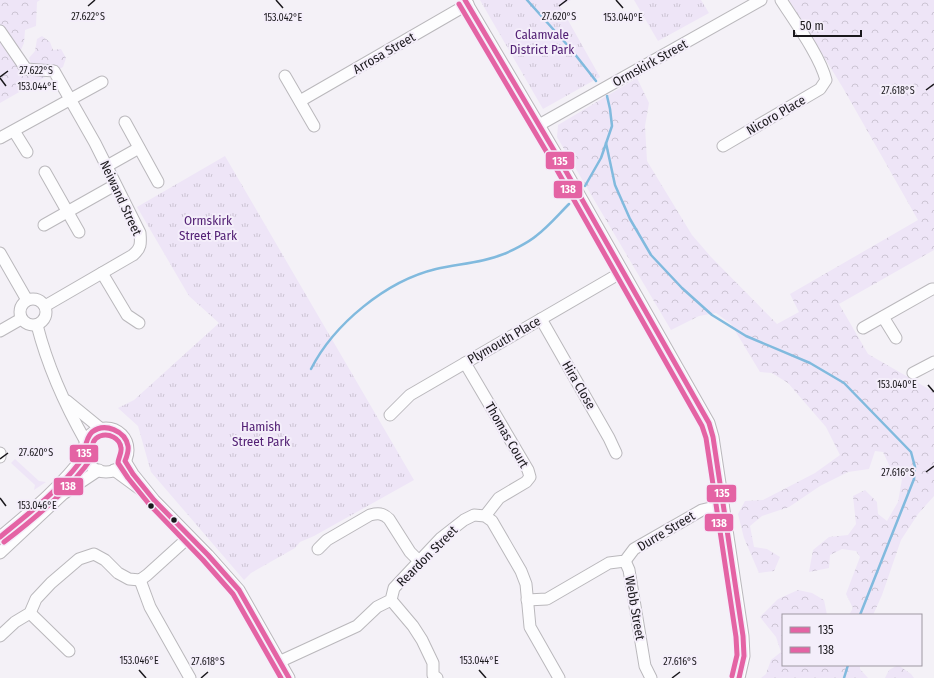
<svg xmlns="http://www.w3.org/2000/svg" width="934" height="678" viewBox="0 0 934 678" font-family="'Fira Sans Condensed',sans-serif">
<defs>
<pattern id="grass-tufts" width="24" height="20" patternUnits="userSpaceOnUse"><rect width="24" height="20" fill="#eee5f7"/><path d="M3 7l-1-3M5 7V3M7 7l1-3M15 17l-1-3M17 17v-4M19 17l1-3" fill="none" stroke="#ccc4d3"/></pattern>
<pattern id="forest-crowns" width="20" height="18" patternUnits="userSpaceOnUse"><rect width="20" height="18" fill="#eee5f7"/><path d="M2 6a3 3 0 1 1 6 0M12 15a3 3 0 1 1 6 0" fill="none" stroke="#ccc4d3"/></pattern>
</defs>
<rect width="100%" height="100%" fill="#f4f1f7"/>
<g fill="url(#grass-tufts)">
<polygon points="480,0 571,0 560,6 600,77 543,109"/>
<polygon points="634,0 701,0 709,13 658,41"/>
<polygon points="225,156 414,480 314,536 300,542 295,548 251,573 244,580 151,472 138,426 118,408 134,400 219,323 189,296 137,207"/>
<polygon points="15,459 39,481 46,482 34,490 35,485 11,463"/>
</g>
<g fill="url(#forest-crowns)">
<polygon points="0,0 40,0 37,2 36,26 25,30 24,43 16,61 25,76 30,74 32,66 29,58 35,51 37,39 42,36 50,42 53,50 61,49 66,58 63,67 0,103"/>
<polygon points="789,0 934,0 934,250 839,304 868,354 934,392 934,496 918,514 901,540 882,595 873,615 849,615 853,608 846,594 860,557 856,551 842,549 830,555 829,568 809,572 813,550 829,537 848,535 856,524 853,496 865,490 877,502 878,514 887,521 898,502 902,479 891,469 883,452 875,451 869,469 848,472 820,486 789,507 762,516 750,526 754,547 767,549 780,557 774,571 759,573 744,538 738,514 745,501 763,500 815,473 840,455 826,427 788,383 772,373 760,372 731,324 716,313 699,316 671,330 557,137 558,125 637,78 649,103 645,126 647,161 692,235 711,257 777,324 799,312 790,294 918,220 843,88"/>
<polygon points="798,590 812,593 824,600 827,615 783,615 783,665 860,665 860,669 868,678 761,678 766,674 771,660 781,652 776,637 760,617 778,599"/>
<polygon points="898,665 911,674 914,678 885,678 889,670"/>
</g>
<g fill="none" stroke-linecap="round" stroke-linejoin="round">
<g stroke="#81bade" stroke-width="2.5">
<polyline points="527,0 570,48 596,81"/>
<polyline points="606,143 615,185 630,219 651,255 682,288 712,315 746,336 810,363 844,383 911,452 915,467 914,479 860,615"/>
<polyline points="585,186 601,158 612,126 610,109 607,96"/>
<path d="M311,369C334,324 386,281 436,269C457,264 481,263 501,255C510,252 529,242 536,236C548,227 558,215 569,204"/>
<polyline points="844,678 848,665"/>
</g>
<defs>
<g id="minor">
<polyline points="465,0 555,152 709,423 713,437 743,636 744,656 739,678"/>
<path d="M0,31L26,69L54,71L95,143L140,233C141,244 141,248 133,255L45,306"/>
<polyline points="285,76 314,126"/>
<polyline points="300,101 468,4"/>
<polyline points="125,122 158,182"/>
<polyline points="539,125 761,0"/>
<polyline points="14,131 27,152"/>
<polyline points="0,138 102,82"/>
<path d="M723,146L820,89L826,80C820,56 795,22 781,0"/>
<polyline points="107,166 139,148"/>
<polyline points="45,172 79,232"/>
<polyline points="44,225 115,185"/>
<polyline points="0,253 27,300"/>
<polyline points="102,273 127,315 139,323"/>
<circle cx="33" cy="312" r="13"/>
<polyline points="883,317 896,338"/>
<polyline points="541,319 609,438 616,453"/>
<path d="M37,325C47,364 66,407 86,442"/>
<polyline points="863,328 932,289 934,289"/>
<polyline points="0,331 21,319"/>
<polyline points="465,363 528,470 530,477 526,482 499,498 485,516"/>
<polyline points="913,373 934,362"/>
<polyline points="67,401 100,428"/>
<polyline points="390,415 410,395 622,272"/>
<circle cx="106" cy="450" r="22"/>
<polyline points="0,453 0,457"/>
<polyline points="125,461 133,474 154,500 208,555 239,590 289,678"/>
<polyline points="114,470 144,492"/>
<path d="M0,537C30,512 62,486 85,454"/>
<path d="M318,549L327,540L370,515C378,513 383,513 389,519L410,552L419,561"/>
<polyline points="0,553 63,494 99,470"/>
<polyline points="625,561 629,570 645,666 651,678"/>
<polyline points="140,580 150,607 190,678"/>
<polyline points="391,600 413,626 422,640 433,663 433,675 437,678"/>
<polyline points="527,600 547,599 609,563 625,561 634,549 702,510 723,505"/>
<polyline points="30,613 69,651"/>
<polyline points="0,636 15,622 30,613 36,599 51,583 79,559 94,554 105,560 118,573 129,579 140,580 147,575 189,537"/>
<polyline points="281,661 357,626 377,607 391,600 394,588 441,538 464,520 474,515 485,516 492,521 521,571 526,584 530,627 559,678"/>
</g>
</defs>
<use href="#minor" stroke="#bab8bc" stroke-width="13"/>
<use href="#minor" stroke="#fdfdfe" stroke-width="11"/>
<defs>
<g id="bus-1">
<polyline points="465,0 555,152 709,423 713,437 743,636 744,656 739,678"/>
<path d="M0,537C28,514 58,491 80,462C87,453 83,441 92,432C105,422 125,431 128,446C129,451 127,456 125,461L133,474L154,500L208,555L239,590L289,678"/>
</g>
<g id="bus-2">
<polyline points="459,4 549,156 702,426 706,438 736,637 737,655 732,676"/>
<path d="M4,542C33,520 62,496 85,467C87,464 90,461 91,457C93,449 90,440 100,436C109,433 120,438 121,448C122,453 118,458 118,463L128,478L149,504L203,560L233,594L281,678"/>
</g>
</defs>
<use href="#bus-1" stroke="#f4eefa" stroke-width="8"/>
<use href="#bus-2" stroke="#f4eefa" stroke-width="8"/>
<use href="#bus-1" stroke="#e463a4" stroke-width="5"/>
<use href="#bus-2" stroke="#e463a4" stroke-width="5"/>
</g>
<path fill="none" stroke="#1a181c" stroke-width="1.5" d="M276,0L283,8M616,0L623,8M88,6L95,0M559,6L567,0M0,77L8,71M0,78L6,86M926,90L934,84M928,385L934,392M0,459L8,453M926,472L934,466M0,498L6,506M139,670L146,678M479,670L486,678M201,678L208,672M672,678L680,672"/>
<g fill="#1a181c" stroke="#f4eefa" stroke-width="1.5">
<circle cx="151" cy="506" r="3.5"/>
<circle cx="174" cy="520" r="3.5"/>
</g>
<g text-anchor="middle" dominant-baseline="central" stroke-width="4" stroke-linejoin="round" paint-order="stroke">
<g font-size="13" fill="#542276" stroke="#f4eefa">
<text x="542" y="34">Calamvale<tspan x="542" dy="15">District Park</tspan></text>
<text x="208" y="220">Ormskirk<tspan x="208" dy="15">Street Park</tspan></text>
<text x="261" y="426">Hamish<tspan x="261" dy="15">Street Park</tspan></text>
</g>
<g font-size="13" fill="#1a181c" stroke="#f4eefa">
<text transform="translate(384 53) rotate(-30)">Arrosa Street</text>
<text transform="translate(650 63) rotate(-29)">Ormskirk Street</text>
<text transform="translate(776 115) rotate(-30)">Nicoro Place</text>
<text transform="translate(121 198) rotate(65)">Neiwand Street</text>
<text transform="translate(504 340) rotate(-30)">Plymouth Place</text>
<text transform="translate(579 385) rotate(60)">Hira Close</text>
<text transform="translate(507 435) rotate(60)">Thomas Court</text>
<text transform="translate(666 531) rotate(-31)">Durre Street</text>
<text transform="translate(427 556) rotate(-45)">Reardon Street</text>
<text transform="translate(635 608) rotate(80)">Webb Street</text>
</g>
</g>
<g font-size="10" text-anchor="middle" fill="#1a181c" stroke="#f4eefa" stroke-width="4" stroke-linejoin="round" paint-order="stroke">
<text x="88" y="20">27.622°S</text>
<text x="559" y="20">27.620°S</text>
<text x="283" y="21">153.042°E</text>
<text x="623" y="21">153.040°E</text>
<text x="36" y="74">27.622°S</text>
<text x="37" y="90">153.044°E</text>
<text x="898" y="94">27.618°S</text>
<text x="897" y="388">153.040°E</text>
<text x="36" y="456">27.620°S</text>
<text x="898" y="476">27.616°S</text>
<text x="37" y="509">153.046°E</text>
<text x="139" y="664">153.046°E</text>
<text x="479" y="664">153.044°E</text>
<text x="208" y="665">27.618°S</text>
<text x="680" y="665">27.616°S</text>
</g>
<g stroke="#f4eefa" stroke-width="1.5">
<rect x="545" y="151" width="30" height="19" rx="4" fill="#e463a4"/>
<rect x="553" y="180" width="30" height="19" rx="4" fill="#e463a4"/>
<rect x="69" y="444" width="30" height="19" rx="4" fill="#e463a4"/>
<rect x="53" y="477" width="31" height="19" rx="4" fill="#e463a4"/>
<rect x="706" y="484" width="31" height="19" rx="4" fill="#e463a4"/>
<rect x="704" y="513" width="30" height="19" rx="4" fill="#e463a4"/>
</g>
<g font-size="11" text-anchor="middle" font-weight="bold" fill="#fff">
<text x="560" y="165">135</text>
<text x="568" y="193">138</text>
<text x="84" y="457">135</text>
<text x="68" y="490">138</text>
<text x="722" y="497">135</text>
<text x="719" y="527">138</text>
</g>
<rect x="782" y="614" width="140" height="52" fill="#f4eefa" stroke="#9d98a1"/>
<rect x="790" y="627" width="20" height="6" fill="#e463a4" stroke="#9d98a1"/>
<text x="818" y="634" font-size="12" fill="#1a181c">135</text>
<rect x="790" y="647" width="20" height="6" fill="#e463a4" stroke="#9d98a1"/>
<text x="818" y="654" font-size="12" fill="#1a181c">138</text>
<path d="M794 30v6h67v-6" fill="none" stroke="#1a181c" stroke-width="2"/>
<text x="800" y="30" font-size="12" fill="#1a181c" stroke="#f4eefa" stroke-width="3" paint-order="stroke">50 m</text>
</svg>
